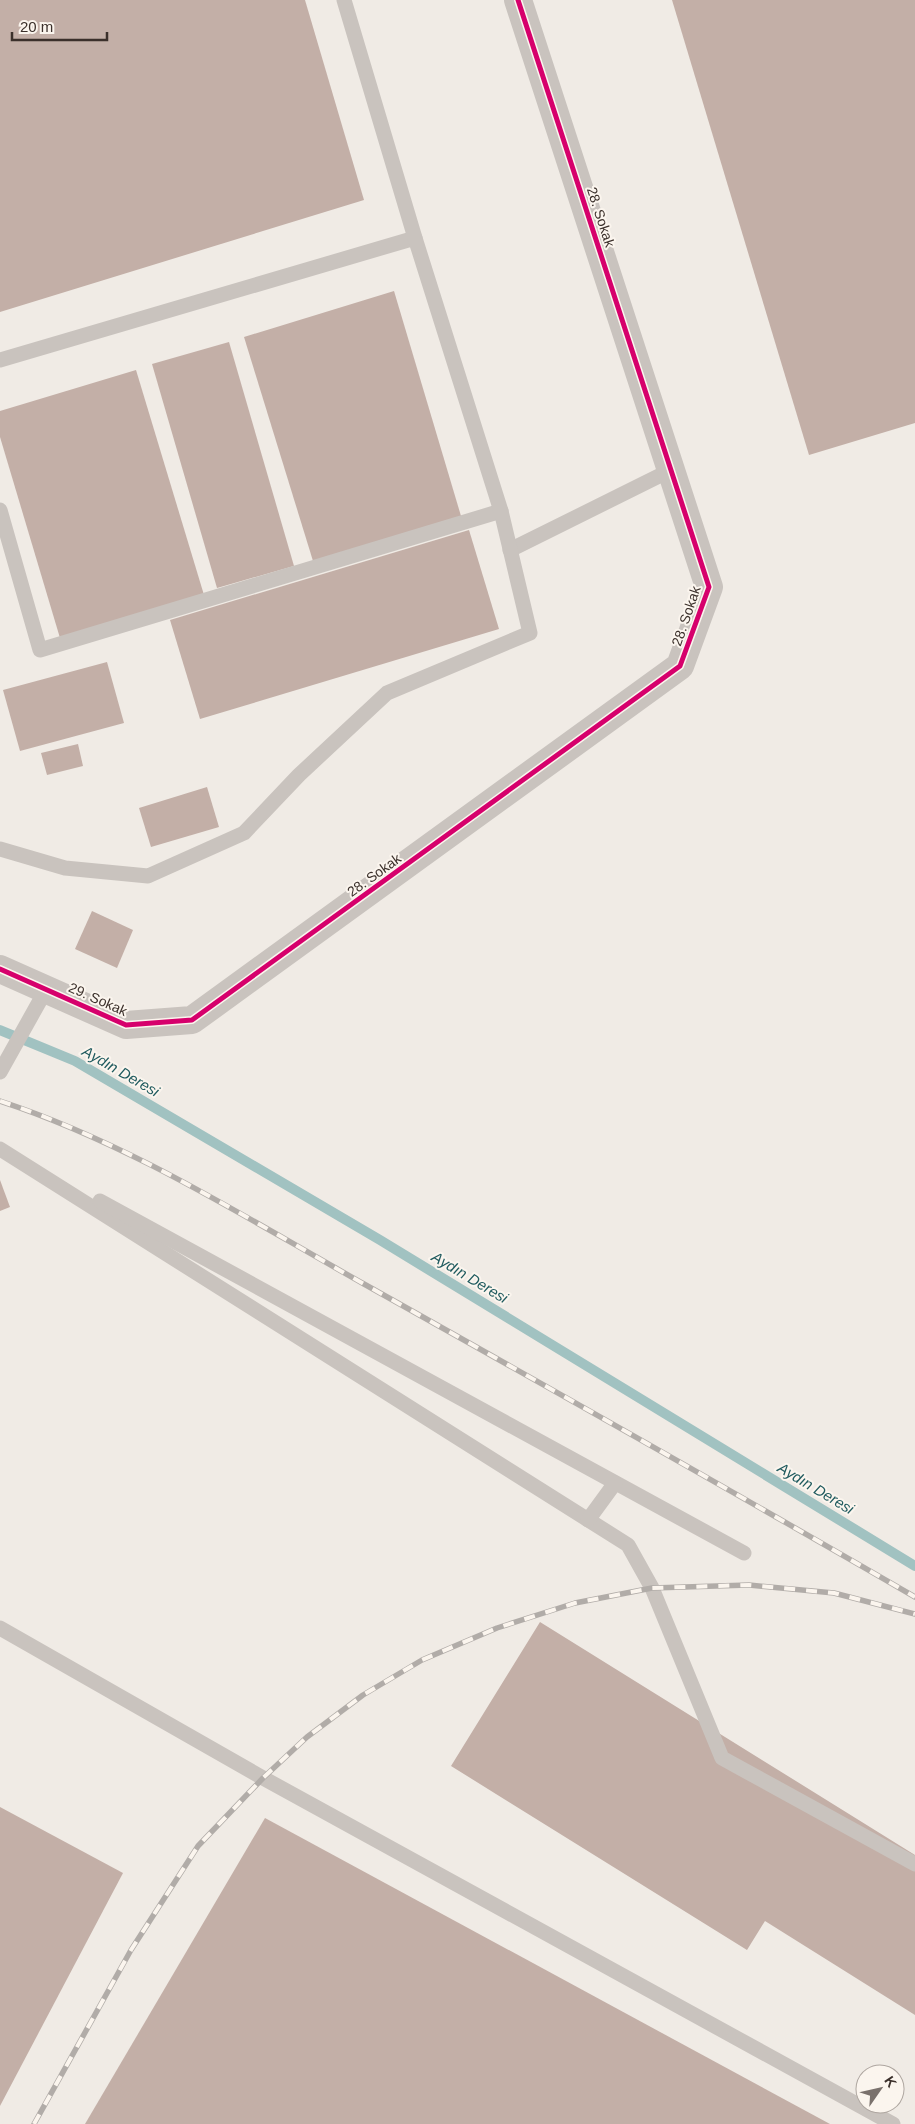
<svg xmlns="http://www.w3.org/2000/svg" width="915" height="2124" viewBox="0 0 915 2124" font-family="Arial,sans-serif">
<rect width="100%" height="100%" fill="#f0ebe5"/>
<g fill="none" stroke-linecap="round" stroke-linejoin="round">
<polyline stroke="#a1c2c1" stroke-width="10" points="0,1030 75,1061 380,1240 915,1566"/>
</g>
<g fill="#c3afa7">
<polygon points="0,0 305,0 364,200 0,312"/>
<polygon points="672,0 915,0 915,423 809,455"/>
<polygon points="394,291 461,516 313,561 244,337"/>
<polygon points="229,342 294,566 217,588 152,364"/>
<polygon points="136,370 204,595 60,638 0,437 0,411"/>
<polygon points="469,530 499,629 200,719 170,620"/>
<polygon points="107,662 124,723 20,751 3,690"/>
<polygon points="78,744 83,766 47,775 41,753"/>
<polygon points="207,787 219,827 151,847 139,808"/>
<polygon points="92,911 133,930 117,968 75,949"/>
<polygon points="0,1180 10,1207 0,1211"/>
<polygon points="540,1622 915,1855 915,2015 765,1921 747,1950 451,1766"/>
<polygon points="0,1807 123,1873 0,2106"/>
<polygon points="265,1818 830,2124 85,2124"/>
</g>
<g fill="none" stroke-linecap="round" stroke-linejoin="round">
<g stroke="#c9c3be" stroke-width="15">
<polyline points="0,360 415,238"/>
<polyline points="0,510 40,650 501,511"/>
<polyline points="510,550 671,470"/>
<polyline points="0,849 65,868 148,876 244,833 299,775 387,693 530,633 501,511 415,238 344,0"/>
<polyline points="0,1072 47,988"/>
<polyline points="0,1149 628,1545 652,1588 722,1758 915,1864"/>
<polyline points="100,1201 744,1553"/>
<polyline points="588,1520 615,1483"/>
<polyline points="0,1628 263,1778 893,2124"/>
</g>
<polyline stroke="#c9c3be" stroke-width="28" points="0,969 126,1025 192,1020 680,666 709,587 518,0"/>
<defs>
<g id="rail">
<path d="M0,1101C129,1143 246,1218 364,1284C548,1387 732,1491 915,1597"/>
<polyline points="34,2124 131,1950 198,1846 263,1778 307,1737 363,1695 422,1660 497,1628 575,1603 652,1588 749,1585 834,1593 915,1614"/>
</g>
</defs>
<use href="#rail" stroke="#b1aca8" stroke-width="5.5"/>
<use href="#rail" stroke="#fbf5ee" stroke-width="4" stroke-dasharray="11" stroke-linecap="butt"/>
<defs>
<polyline id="cycleway" points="0,969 126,1025 192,1020 680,666 709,587 518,0"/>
</defs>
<use href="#cycleway" stroke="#fbf5ee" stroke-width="8"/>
<use href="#cycleway" stroke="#d6006c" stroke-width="5"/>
</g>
<g text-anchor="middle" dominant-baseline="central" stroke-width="4" stroke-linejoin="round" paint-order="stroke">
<g font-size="14" fill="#3b302b" stroke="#fbf5ee">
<text transform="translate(601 217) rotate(72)">28. Sokak</text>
<text transform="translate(686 616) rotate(-71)">28. Sokak</text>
<text transform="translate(374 875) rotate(-36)">28. Sokak</text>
<text transform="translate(98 999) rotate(24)">29. Sokak</text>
</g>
<g font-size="15" font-style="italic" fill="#1f5a5e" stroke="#fbf5ee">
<text transform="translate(121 1071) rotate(30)">Aydın Deresi</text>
<text transform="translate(470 1277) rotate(31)">Aydın Deresi</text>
<text transform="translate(816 1488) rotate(31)">Aydın Deresi</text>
</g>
</g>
<g transform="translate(880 2089) rotate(56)"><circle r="24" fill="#fbf5ee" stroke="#aea6a0"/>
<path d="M0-4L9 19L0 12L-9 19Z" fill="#7a716c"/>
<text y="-8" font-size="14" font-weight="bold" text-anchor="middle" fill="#3b302b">K</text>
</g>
<path d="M12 32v8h95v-8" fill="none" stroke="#3b302b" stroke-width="2.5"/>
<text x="20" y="32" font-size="15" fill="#3b302b" stroke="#fbf5ee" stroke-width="4" paint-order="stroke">20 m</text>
</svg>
